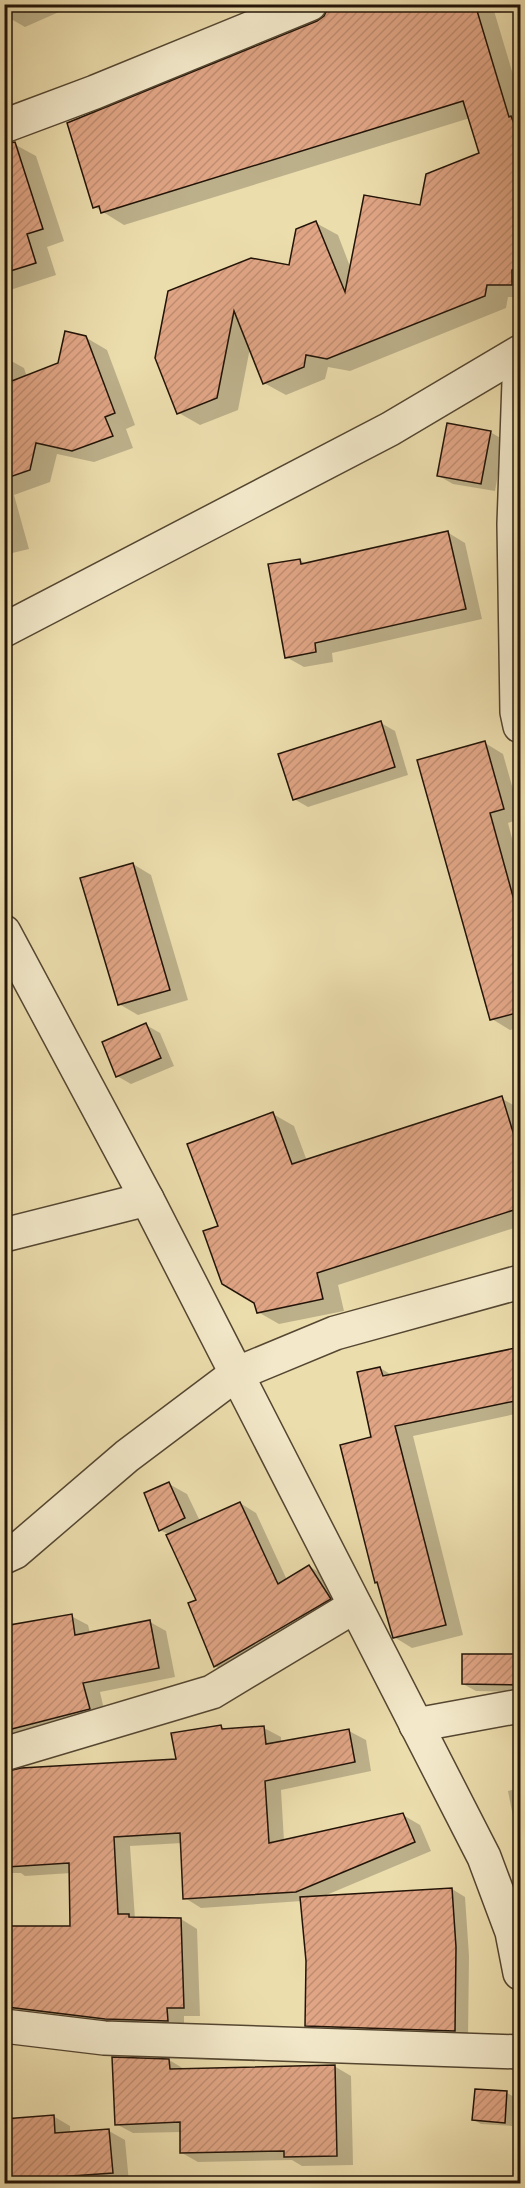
<svg xmlns="http://www.w3.org/2000/svg" width="525" height="2188" viewBox="0 0 525 2188" font-family="'Libre Bodoni',serif">
<defs>
<pattern id="building-hatch" width="6" height="6" patternUnits="userSpaceOnUse" patternTransform="scale(1.5)"><rect width="6" height="6" fill="#e0a585"/><path d="M-1 1l2-2M0 6l6-6M5 7l2-2" fill="none" stroke="#c08d71"/></pattern>
</defs>
<rect width="100%" height="100%" fill="#ecddad"/>
<filter id="stains"><feTurbulence type="fractalNoise" baseFrequency=".00333" numOctaves="4"/><feColorMatrix values="0 0 0 0 .2 0 0 0 0 .09 0 0 0 0 .02 0 0 0 .5 -.17"/></filter>
<radialGradient id="worn" r=".72"><stop offset=".6" stop-color="#630" stop-opacity="0"/><stop offset="1" stop-color="#630" stop-opacity=".3"/></radialGradient>
<g fill="#0003">
<polygon points="4,4 77,4 25,27 4,15"/>
<polygon points="344,4 492,4 520,98 520,297 508,297 506,308 350,371 328,367 325,379 286,395 264,383 250,348 238,410 200,425 179,413 156,358 290,266 316,223 338,235 351,269 481,154 470,118 124,225 95,207 318,23"/>
<polygon points="4,144 14,144 36,156 64,241 47,247 56,275 4,292"/>
<polygon points="85,337 107,350 135,425 126,429 133,448 94,462 57,454 50,482 14,495 29,549 4,555 4,357 24,368 27,377 59,364"/>
<polygon points="490,432 504,440 495,491 453,484 439,476"/>
<polygon points="447,532 465,543 482,619 332,653 333,662 304,667 286,657 300,560 307,565"/>
<polygon points="381,723 395,731 408,775 308,807 294,799"/>
<polygon points="485,743 503,754 520,814 520,819 508,823 520,869 520,1027 510,1030 492,1019"/>
<polygon points="133,864 151,875 188,1000 138,1015 119,1004"/>
<polygon points="146,1025 160,1033 174,1066 131,1084 117,1076"/>
<polygon points="501,1098 520,1109 520,1226 338,1285 344,1311 279,1324 258,1312 256,1302 219,1227 273,1114 294,1126 307,1161"/>
<polygon points="520,1348 520,1413 413,1436 463,1635 412,1648 394,1637 380,1584 377,1582 373,1439 380,1368 392,1375"/>
<polygon points="169,1484 187,1494 200,1521 240,1503 256,1513 287,1580 309,1566 325,1576 346,1608 231,1675 215,1666 198,1600 168,1534 160,1530"/>
<polygon points="71,1616 88,1625 90,1633 150,1622 166,1631 175,1677 100,1692 106,1718 4,1743 4,1628"/>
<polygon points="463,1656 520,1656 520,1692 476,1691 463,1684"/>
<polygon points="221,1727 227,1730 264,1728 281,1737 281,1743 349,1731 366,1740 371,1771 281,1790 284,1841 403,1815 420,1825 431,1851 324,1896 452,1889 465,1897 469,1956 468,2038 320,2033 306,2025 308,1961 302,1901 201,1908 185,1898 182,1843 130,1846 135,1919 181,1919 197,1929 200,2016 184,2016 184,2030 4,2026 4,1950 71,1928 71,1873 25,1876 21,1873 4,1873 4,1773 177,1761"/>
<polygon points="520,1788 520,1852 508,1791"/>
<polygon points="169,2060 186,2070 334,2066 351,2076 353,2165 302,2166 292,2160 198,2162 182,2153 181,2132 133,2133 116,2124"/>
<polygon points="476,2091 507,2093 514,2097 512,2126 481,2124 474,2120"/>
<polygon points="53,2116 70,2126 70,2134 109,2131 125,2140 129,2182 4,2184"/>
</g>
<g fill="url(#building-hatch)" stroke="#221408" stroke-width="1.5">
<polygon points="339,4 475,4 509,117 511,116 520,139 520,267 512,270 512,285 487,285 485,296 327,359 306,355 304,367 263,384 234,311 217,398 177,414 155,358 168,291 251,258 289,265 296,229 316,221 345,292 364,195 420,205 426,174 479,153 463,101 101,213 99,206 93,208 67,123 317,21 324,16 328,8"/>
<polygon points="15,142 43,229 27,234 36,263 4,273 4,144"/>
<polygon points="65,331 86,336 115,413 105,417 113,436 72,451 36,443 30,470 4,479 4,384 58,363"/>
<polygon points="447,423 491,431 481,484 437,476"/>
<polygon points="448,531 466,609 315,643 316,652 285,658 268,564 300,559 301,564"/>
<polygon points="381,721 395,767 293,800 278,754"/>
<polygon points="485,741 504,809 490,813 520,922 520,1012 490,1020 417,760"/>
<polygon points="133,863 170,990 118,1005 80,878"/>
<polygon points="146,1023 161,1058 116,1077 102,1042"/>
<polygon points="502,1096 520,1155 520,1208 317,1273 323,1299 257,1313 254,1303 222,1284 203,1231 218,1226 187,1144 273,1112 292,1164"/>
<polygon points="520,1347 520,1400 395,1426 446,1625 393,1638 377,1582 375,1583 340,1445 371,1437 357,1372 380,1367 383,1376"/>
<polygon points="169,1482 185,1518 159,1531 144,1493"/>
<polygon points="240,1502 278,1584 309,1565 331,1599 214,1667 188,1603 196,1600 166,1535"/>
<polygon points="72,1614 75,1635 150,1620 159,1668 83,1683 90,1709 4,1731 4,1626"/>
<polygon points="462,1654 520,1654 520,1685 462,1684"/>
<polygon points="221,1725 222,1729 264,1726 266,1744 349,1729 355,1762 265,1781 269,1843 403,1813 415,1842 296,1892 183,1899 180,1833 114,1837 118,1914 129,1914 129,1917 181,1918 184,2008 167,2008 168,2021 105,2019 7,2007 8,1926 70,1926 69,1863 7,1867 4,1772 21,1768 176,1759 171,1733"/>
<polygon points="452,1888 456,1947 455,2031 305,2026 306,1961 300,1897"/>
<polygon points="112,2057 169,2059 170,2069 335,2065 337,2156 284,2157 284,2151 180,2153 180,2122 115,2125"/>
<polygon points="475,2089 507,2091 505,2123 472,2120"/>
<polygon points="54,2115 55,2133 109,2129 113,2173 58,2177 59,2184 4,2184 4,2119"/>
</g>
<g fill="none" stroke-linecap="round" stroke-linejoin="round">
<defs>
<g id="minor">
<polyline points="4,126 95,92 310,4"/>
<polyline points="520,353 514,524 517,712 520,726"/>
<polyline points="4,630 390,429 520,352"/>
<polyline points="4,932 147,1199 484,1857 512,1932 520,1973"/>
<polyline points="4,1235 147,1199"/>
<polyline points="4,1557 15,1552 127,1456 236,1374 335,1333 520,1282"/>
<polyline points="416,1725 520,1706"/>
<polyline points="4,1754 212,1692 355,1606"/>
<polyline points="4,2026 104,2038 520,2052"/>
</g>
</defs>
<use href="#minor" stroke="#544631" stroke-width="36"/>
<use href="#minor" stroke="#f3e9ca" stroke-width="33"/>
</g>
<rect width="525" height="2188" fill="none" stroke="#ecddad" stroke-width="24"/>
<rect x="6" y="6" width="513" height="2176" fill="none" stroke="#221408" stroke-width="3"/>
<rect x="12" y="12" width="501" height="2164" fill="none" stroke="#221408" stroke-width="1.5"/>
<rect width="100%" height="100%" filter="url(#stains)"/>
<rect width="100%" height="100%" fill="url(#worn)"/>
</svg>
